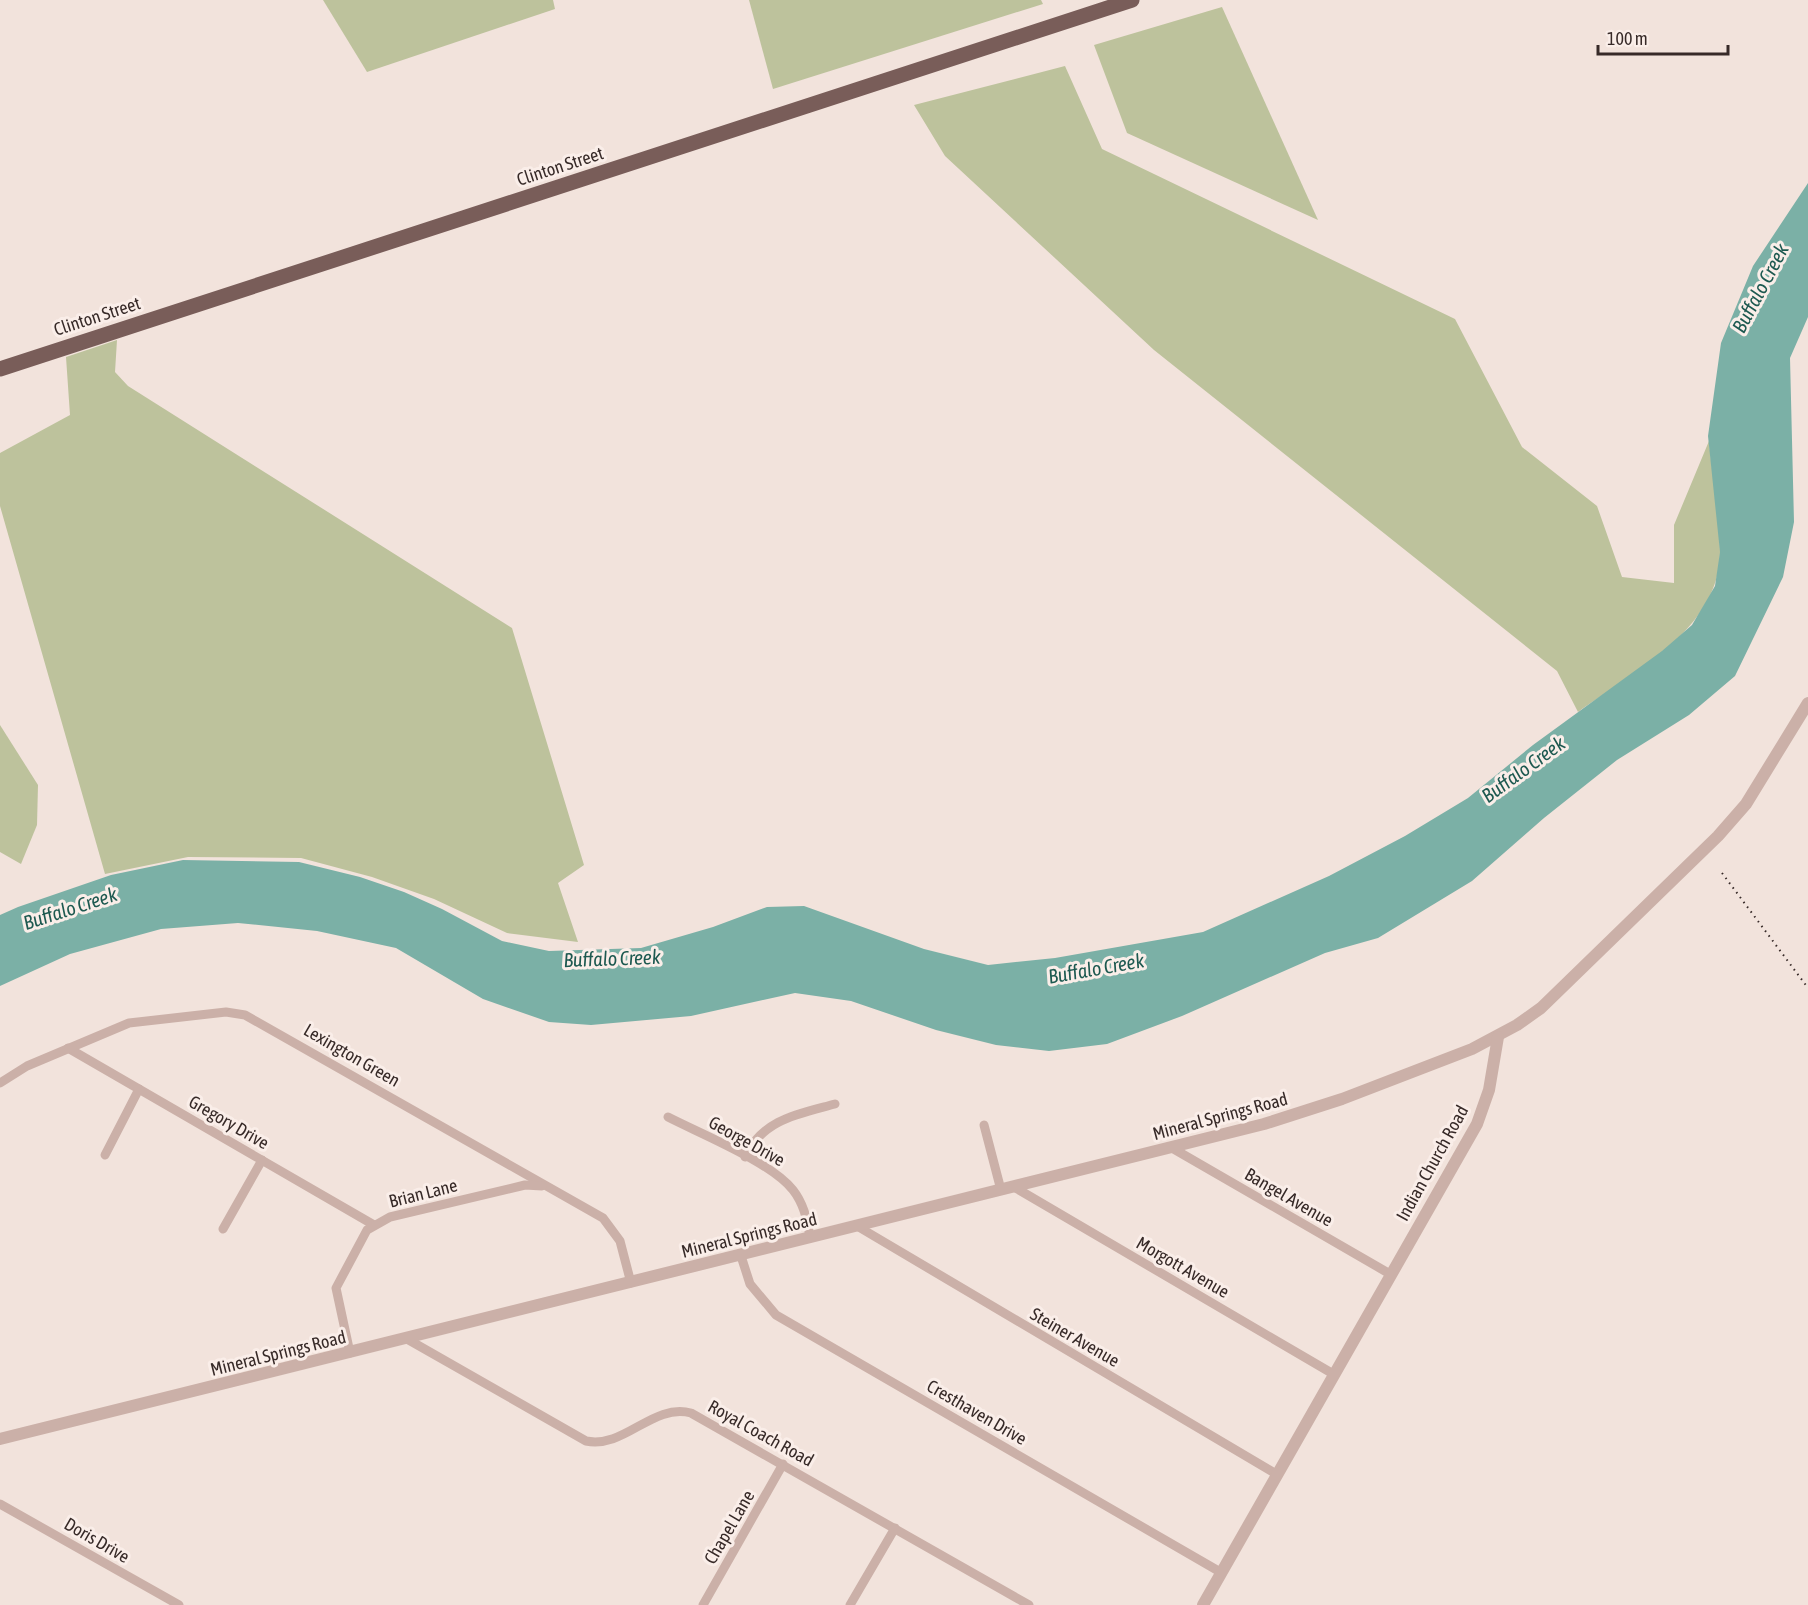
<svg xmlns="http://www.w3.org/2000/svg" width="1808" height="1605" viewBox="0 0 1808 1605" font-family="'Asap Condensed',sans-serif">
<rect width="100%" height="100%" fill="#f2e3dc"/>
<g fill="#bdc29c">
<polygon points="323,0 553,0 555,9 367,72"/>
<polygon points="749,0 1041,0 1043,4 773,89"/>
<polygon points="1222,7 1318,220 1127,133 1094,45"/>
<path d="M1065,66L1102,149L1455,319L1522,447L1597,506L1622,577L1674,583V525L1709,441C1712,477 1720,514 1720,551C1721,628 1633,673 1578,712L1557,671L1154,350L945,156L914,105Z"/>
<polygon points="117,340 115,372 128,386 512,628 584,865 558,883 578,942 507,933 434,899 372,877 301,858 188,857 105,874 0,506 0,453 70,415 66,357"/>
<polygon points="0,725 38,785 37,825 21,864 0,852"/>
</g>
<polygon fill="#7bb0a6" points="1808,183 1808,317 1790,358 1794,522 1783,577 1735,676 1689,715 1617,760 1544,818 1472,881 1378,938 1325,953 1182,1016 1107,1044 1049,1051 996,1045 936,1030 851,1001 795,993 691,1016 591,1025 549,1022 483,999 396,948 317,931 238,923 161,929 70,954 0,986 0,915 18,907 111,875 183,860 299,862 360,877 404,892 442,909 502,941 549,951 641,948 713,927 767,907 804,906 924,949 988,965 1055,958 1203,932 1329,876 1405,836 1468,798 1533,745 1662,651 1692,625 1715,586 1720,552 1708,436 1721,343 1753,266"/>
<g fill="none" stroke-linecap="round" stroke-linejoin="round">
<g stroke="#cbb0a8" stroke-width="9">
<polyline points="68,1048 374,1225"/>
<polyline points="0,1083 27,1066 129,1023 226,1012 245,1015 603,1218 620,1241 631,1283"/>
<path d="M668,1117C701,1134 771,1162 793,1190C804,1204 808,1221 810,1238"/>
<polyline points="984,1125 1001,1190"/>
<polyline points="1172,1148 1390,1274"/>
<polyline points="105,1155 139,1089"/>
<path d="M745,1157C763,1119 798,1114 835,1104"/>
<polyline points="1014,1187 1335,1375"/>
<polyline points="857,1226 1278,1475"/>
<polyline points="223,1229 262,1160"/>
<polyline points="741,1256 750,1284 776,1315 1222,1573"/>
<path d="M407,1339L586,1441C625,1449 652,1403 691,1413L1029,1605"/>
<polyline points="350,1353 336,1288 367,1230 390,1217 525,1185 542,1186"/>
<polyline points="0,1504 179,1605"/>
<polyline points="703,1605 783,1464"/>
<polyline points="850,1605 895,1528"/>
</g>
<g stroke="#cbb0a8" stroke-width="12">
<polyline points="0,1439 1264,1124 1342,1099 1472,1049 1517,1025 1541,1008 1718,836 1746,804 1808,703"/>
<polyline points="1203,1605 1477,1124 1489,1090 1498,1037"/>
</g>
<polyline stroke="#795d59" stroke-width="15" points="0,369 1132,0"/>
<polyline stroke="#372a28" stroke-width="2" stroke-dasharray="1.5 4.5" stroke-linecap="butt" points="1722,873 1808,988"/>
</g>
<g text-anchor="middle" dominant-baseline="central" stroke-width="6" stroke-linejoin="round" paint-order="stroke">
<g font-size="18" fill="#372a28" stroke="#faeee9">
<text transform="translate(560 166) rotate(-18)">Clinton Street</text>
<text transform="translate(97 316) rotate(-18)">Clinton Street</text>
<text transform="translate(352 1055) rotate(30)">Lexington Green</text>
<text transform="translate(1220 1116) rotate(-15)">Mineral Springs Road</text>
<text transform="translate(229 1122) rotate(30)">Gregory Drive</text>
<text transform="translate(747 1141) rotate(29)">George Drive</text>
<text transform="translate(1432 1163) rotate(-61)">Indian Church Road</text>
<text transform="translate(423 1193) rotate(-14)">Brian Lane</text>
<text transform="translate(1289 1197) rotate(30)">Bangel Avenue</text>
<text transform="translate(749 1235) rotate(-14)">Mineral Springs Road</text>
<text transform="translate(1183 1267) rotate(30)">Morgott Avenue</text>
<text transform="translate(1075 1337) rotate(30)">Steiner Avenue</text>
<text transform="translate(278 1353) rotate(-14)">Mineral Springs Road</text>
<text transform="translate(977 1412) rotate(30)">Cresthaven Drive</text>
<text transform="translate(761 1433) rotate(29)">Royal Coach Road</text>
<text transform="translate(729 1527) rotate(-60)">Chapel Lane</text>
<text transform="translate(97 1540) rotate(30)">Doris Drive</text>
</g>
<g font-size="20" font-style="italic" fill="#1d5950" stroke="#faeee9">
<text transform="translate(1760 288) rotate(-62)">Buffalo Creek</text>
<text transform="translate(1523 769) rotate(-36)">Buffalo Creek</text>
<text transform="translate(70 908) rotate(-18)">Buffalo Creek</text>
<text transform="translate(612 958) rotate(-2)">Buffalo Creek</text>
<text transform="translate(1096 968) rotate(-10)">Buffalo Creek</text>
</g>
</g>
<path d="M1598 45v9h130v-9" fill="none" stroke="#372a28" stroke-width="3"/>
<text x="1607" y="45" font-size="18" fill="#372a28" stroke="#faeee9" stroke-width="4.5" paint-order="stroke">100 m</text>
</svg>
